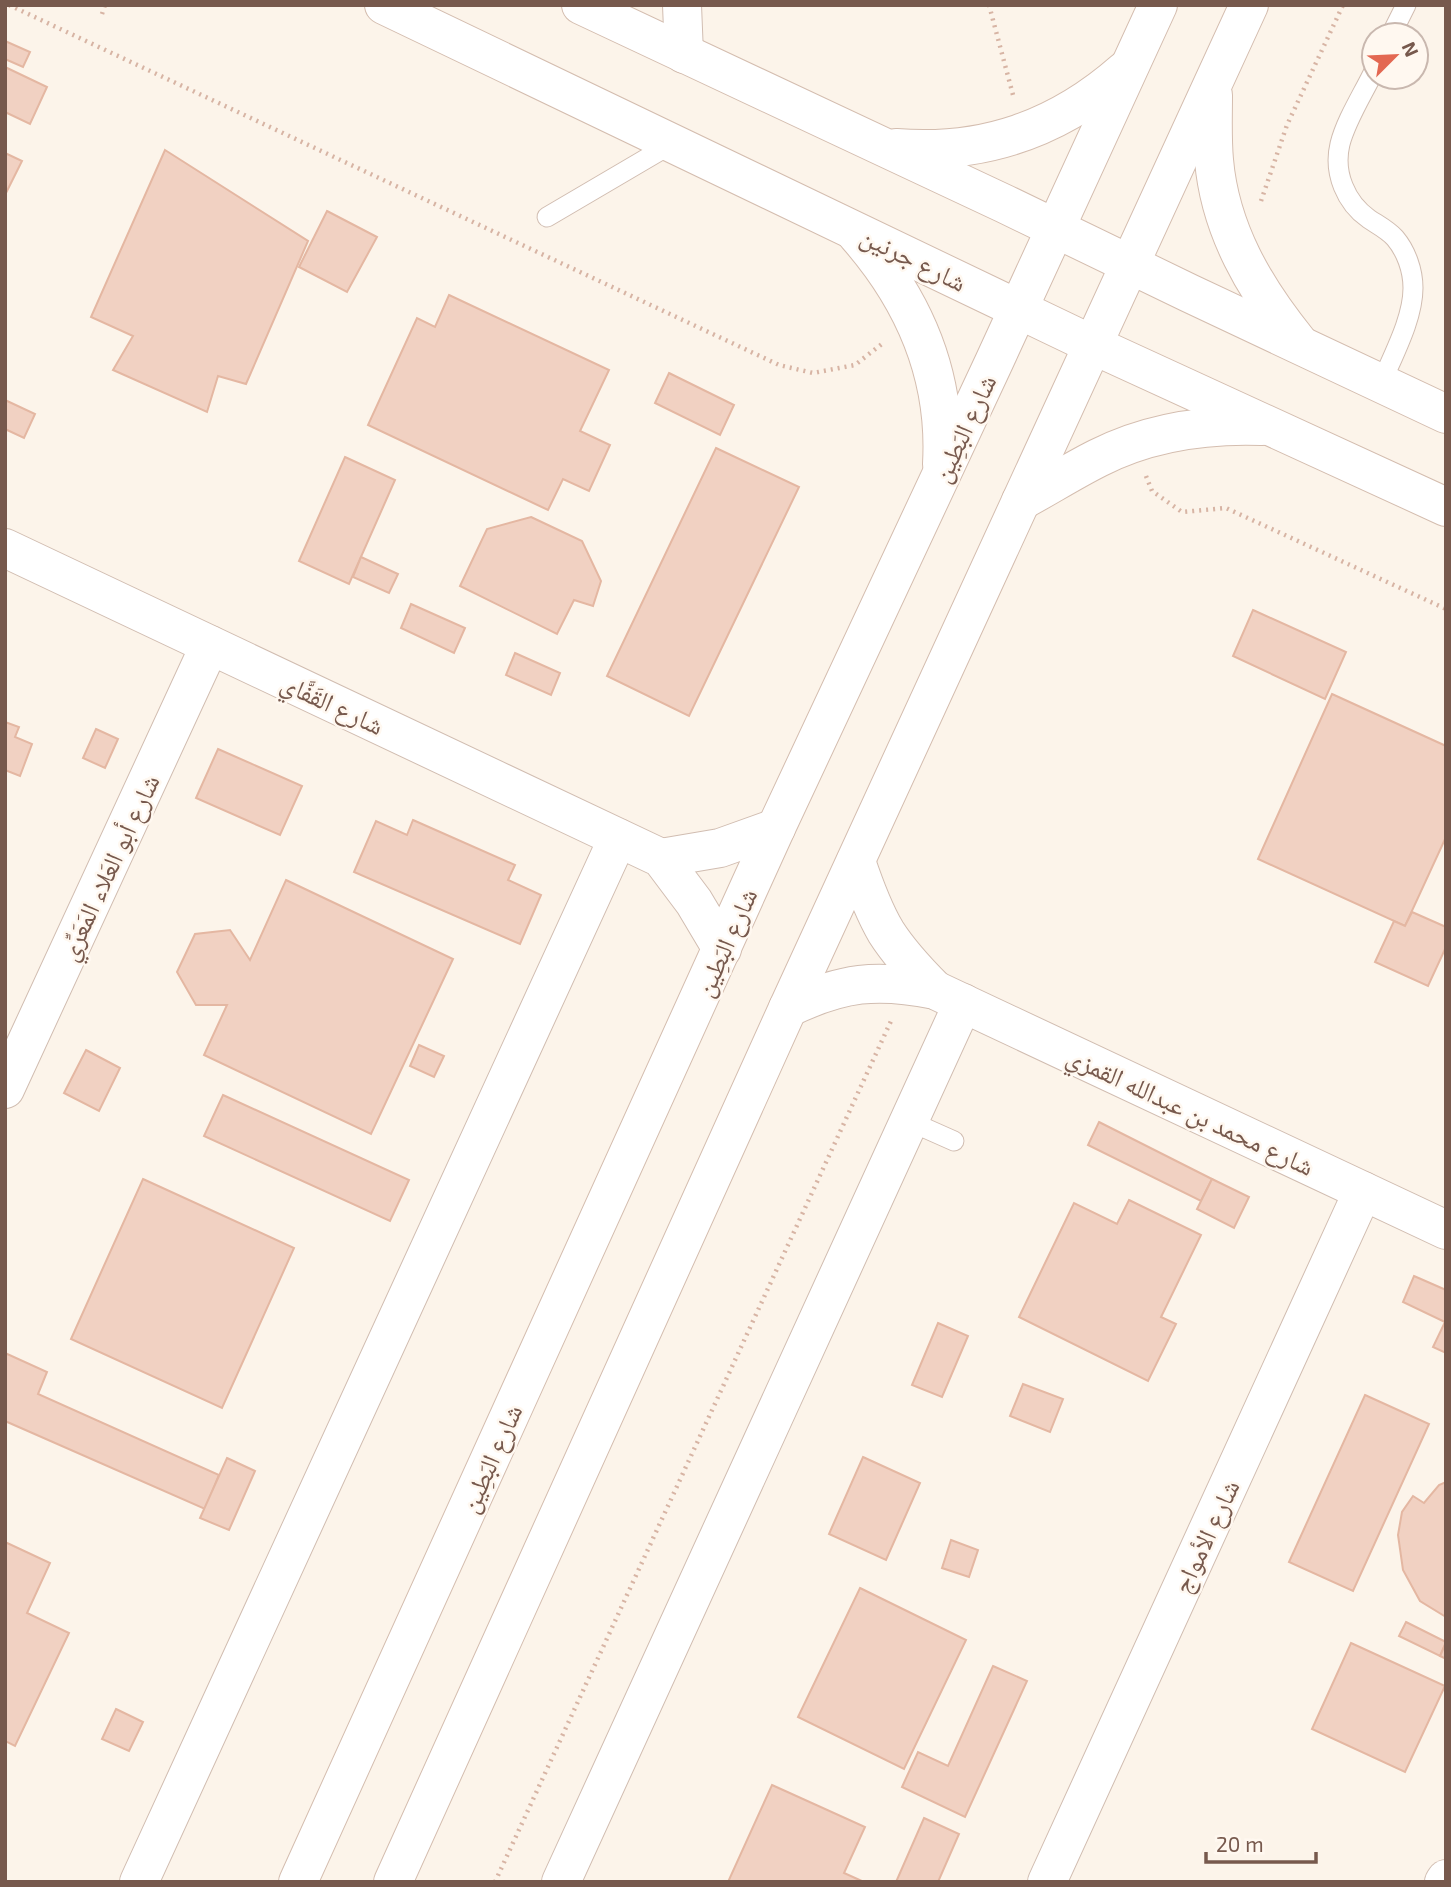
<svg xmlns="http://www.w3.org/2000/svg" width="1451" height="1887" viewBox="0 0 1451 1887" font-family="'Exo 2','Noto Naskh Arabic',sans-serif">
<rect width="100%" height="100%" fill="#fcf4ea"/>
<g fill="#f1d1c2" stroke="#e4b7a2" stroke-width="2">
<polygon points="5,41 30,52 23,67 5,59"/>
<polygon points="5,67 47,87 30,124 5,112"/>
<polygon points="165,150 308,241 246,384 218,376 207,412 113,370 133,336 91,317"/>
<polygon points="5,153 22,161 5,195"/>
<polygon points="327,211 377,237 347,292 299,267"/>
<polygon points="449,295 609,370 580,431 610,445 589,491 563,479 548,510 368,425 417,318 435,327"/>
<polygon points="669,373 734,405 720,435 655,403"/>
<polygon points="5,400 35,414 24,438 5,429"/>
<polygon points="716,448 799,487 689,716 607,676"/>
<polygon points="345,457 395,480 349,584 299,561"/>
<polygon points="531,517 582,541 601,581 593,606 574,600 557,634 460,586 487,529"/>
<polygon points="361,557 398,574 389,593 353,577"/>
<polygon points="411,604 465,628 454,653 401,628"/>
<polygon points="1253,610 1346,652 1325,699 1233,656"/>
<polygon points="515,653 560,673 551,695 506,675"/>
<polygon points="1332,694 1446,746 1446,837 1405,926 1258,859"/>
<polygon points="5,722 19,727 15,737 32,744 20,776 5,770"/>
<polygon points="96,729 118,739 105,768 83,758"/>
<polygon points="218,749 302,786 280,835 196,798"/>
<polygon points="413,820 515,865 508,880 541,895 520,944 354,872 376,821 407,835"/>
<polygon points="286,880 453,959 371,1134 204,1055 227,1005 196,1005 177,972 195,934 230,930 250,960"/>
<polygon points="1412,912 1446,927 1446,947 1428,986 1375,962 1394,921 1405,926"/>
<polygon points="419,1045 444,1056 434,1077 410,1066"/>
<polygon points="86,1050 120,1068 99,1111 64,1093"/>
<polygon points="223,1095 409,1180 390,1221 204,1136"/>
<polygon points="1099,1122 1212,1179 1201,1201 1088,1145"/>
<polygon points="143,1179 294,1248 222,1408 71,1339"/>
<polygon points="1212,1179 1249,1197 1234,1228 1197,1209"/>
<polygon points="1129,1200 1201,1235 1161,1317 1176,1324 1148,1381 1019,1317 1074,1203 1117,1224"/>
<polygon points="1414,1276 1446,1290 1446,1353 1433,1347 1445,1322 1403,1302"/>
<polygon points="938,1323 968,1336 942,1397 912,1385"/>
<polygon points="5,1353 47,1372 38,1394 219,1475 205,1509 5,1421"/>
<polygon points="1023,1384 1063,1399 1050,1432 1010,1416"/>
<polygon points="1365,1395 1429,1424 1353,1591 1289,1562"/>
<polygon points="863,1457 920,1483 886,1560 829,1534"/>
<polygon points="227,1458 255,1471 229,1530 200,1518"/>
<polygon points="1446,1482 1446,1617 1420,1601 1403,1570 1398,1535 1402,1512 1413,1496 1424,1503 1439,1485"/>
<polygon points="951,1540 978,1550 969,1577 942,1568"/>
<polygon points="5,1542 50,1563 27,1613 69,1633 15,1746 5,1741"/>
<polygon points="860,1588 966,1640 904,1769 798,1717"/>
<polygon points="1406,1622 1446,1642 1440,1656 1399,1636"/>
<polygon points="1351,1643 1445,1686 1405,1772 1312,1729"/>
<polygon points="1446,1643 1446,1659 1440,1656"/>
<polygon points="993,1666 1027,1681 965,1817 902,1787 918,1752 948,1766"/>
<polygon points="116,1709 143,1722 129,1751 102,1739"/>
<polygon points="772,1785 865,1827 844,1873 864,1882 728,1882"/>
<polygon points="924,1818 959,1834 938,1882 896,1882"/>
</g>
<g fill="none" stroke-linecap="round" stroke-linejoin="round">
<defs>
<g id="service">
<polyline points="1391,35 1406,5"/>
<path d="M1374,71C1363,94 1346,120 1340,144C1333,173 1346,203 1369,219C1378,225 1388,230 1395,238C1406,251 1413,270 1413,288C1413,319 1393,355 1381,384"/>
<polyline points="547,217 673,143"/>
<polyline points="909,1121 954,1141"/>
</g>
<g id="minor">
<polyline points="682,5 684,54"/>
<polyline points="5,548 661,858 694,902 722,949"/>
<polyline points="661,858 720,848 776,828"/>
<path d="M856,861C864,885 873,910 886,932C900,954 917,972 935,990"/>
<path d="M788,1008C842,982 877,978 935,990L1446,1230"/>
<polyline points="5,1089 210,645"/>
<polyline points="139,1882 618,838"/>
<polyline points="561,1882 963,1003"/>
<polyline points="1047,1882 1363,1191"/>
<polyline points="1444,1882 1446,1879"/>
</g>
<g id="secondary">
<polyline points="384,5 1093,345 1446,507"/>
<polyline points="581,5 1005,204 1189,293 1446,414"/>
<path d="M1213,95C1213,116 1212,138 1214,160C1220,230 1255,289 1298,342"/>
<path d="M896,148C984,155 1058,129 1124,71"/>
<path d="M857,235C915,301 947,376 942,464"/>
<path d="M1021,501C1047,487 1072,471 1098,458C1149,432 1205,424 1262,426"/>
<polyline points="298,1882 776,828 994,362 1158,5"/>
<polyline points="393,1882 788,1008 1249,5"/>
</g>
</defs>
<use href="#service" stroke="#d1bdb1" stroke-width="21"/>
<use href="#minor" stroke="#d1bdb1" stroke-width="40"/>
<use href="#secondary" stroke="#d4bdaf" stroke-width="40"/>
<g stroke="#d7b4a4" stroke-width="4.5" stroke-dasharray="2 5" stroke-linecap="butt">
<polyline points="9,5 779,365 813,373 855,365 883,343"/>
<polyline points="989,5 1013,95"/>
<polyline points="102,14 105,5"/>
<polyline points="1261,201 1287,125 1343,5"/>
<polyline points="1146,476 1152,491 1182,512 1226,508 1446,609"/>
<polyline points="495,1882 891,1021"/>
</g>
<use href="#service" stroke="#fff" stroke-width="19"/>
<use href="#minor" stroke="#fff" stroke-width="38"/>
<use href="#secondary" stroke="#fff" stroke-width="38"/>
</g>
<g text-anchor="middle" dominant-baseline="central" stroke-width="5" stroke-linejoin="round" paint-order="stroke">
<g font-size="26" fill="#77594d" stroke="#fff8f0">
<text transform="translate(914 258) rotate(26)">شارع جرنين</text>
<text transform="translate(963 428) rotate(-65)">شارع البَطِين</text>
<text transform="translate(333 703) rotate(25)">شارع القَفَّاي</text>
<text transform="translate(108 867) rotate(-65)">شارع أبو العَلاء المَعَرِّي</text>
<text transform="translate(725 942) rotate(-66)">شارع البَطِين</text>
<text transform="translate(1191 1110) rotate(25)">شارع محمد بن عبدالله القمزي</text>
<text transform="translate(490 1458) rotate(-66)">شارع البَطِين</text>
<text transform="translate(1205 1536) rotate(-65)">شارع الأمواج</text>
</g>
</g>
<rect width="1451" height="1887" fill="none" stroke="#77594d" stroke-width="14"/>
<g transform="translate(1395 56) rotate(66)"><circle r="33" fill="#fff8f0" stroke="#c9b8af" stroke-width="2"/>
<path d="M0-5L12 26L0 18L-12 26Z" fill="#e36852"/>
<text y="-10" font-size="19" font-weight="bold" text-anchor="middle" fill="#77594d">N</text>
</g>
<path d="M1206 1852v10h110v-10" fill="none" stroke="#77594d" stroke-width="3.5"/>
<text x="1216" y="1852" font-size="21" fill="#77594d" stroke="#fff8f0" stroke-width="5" paint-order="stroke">20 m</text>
</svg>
